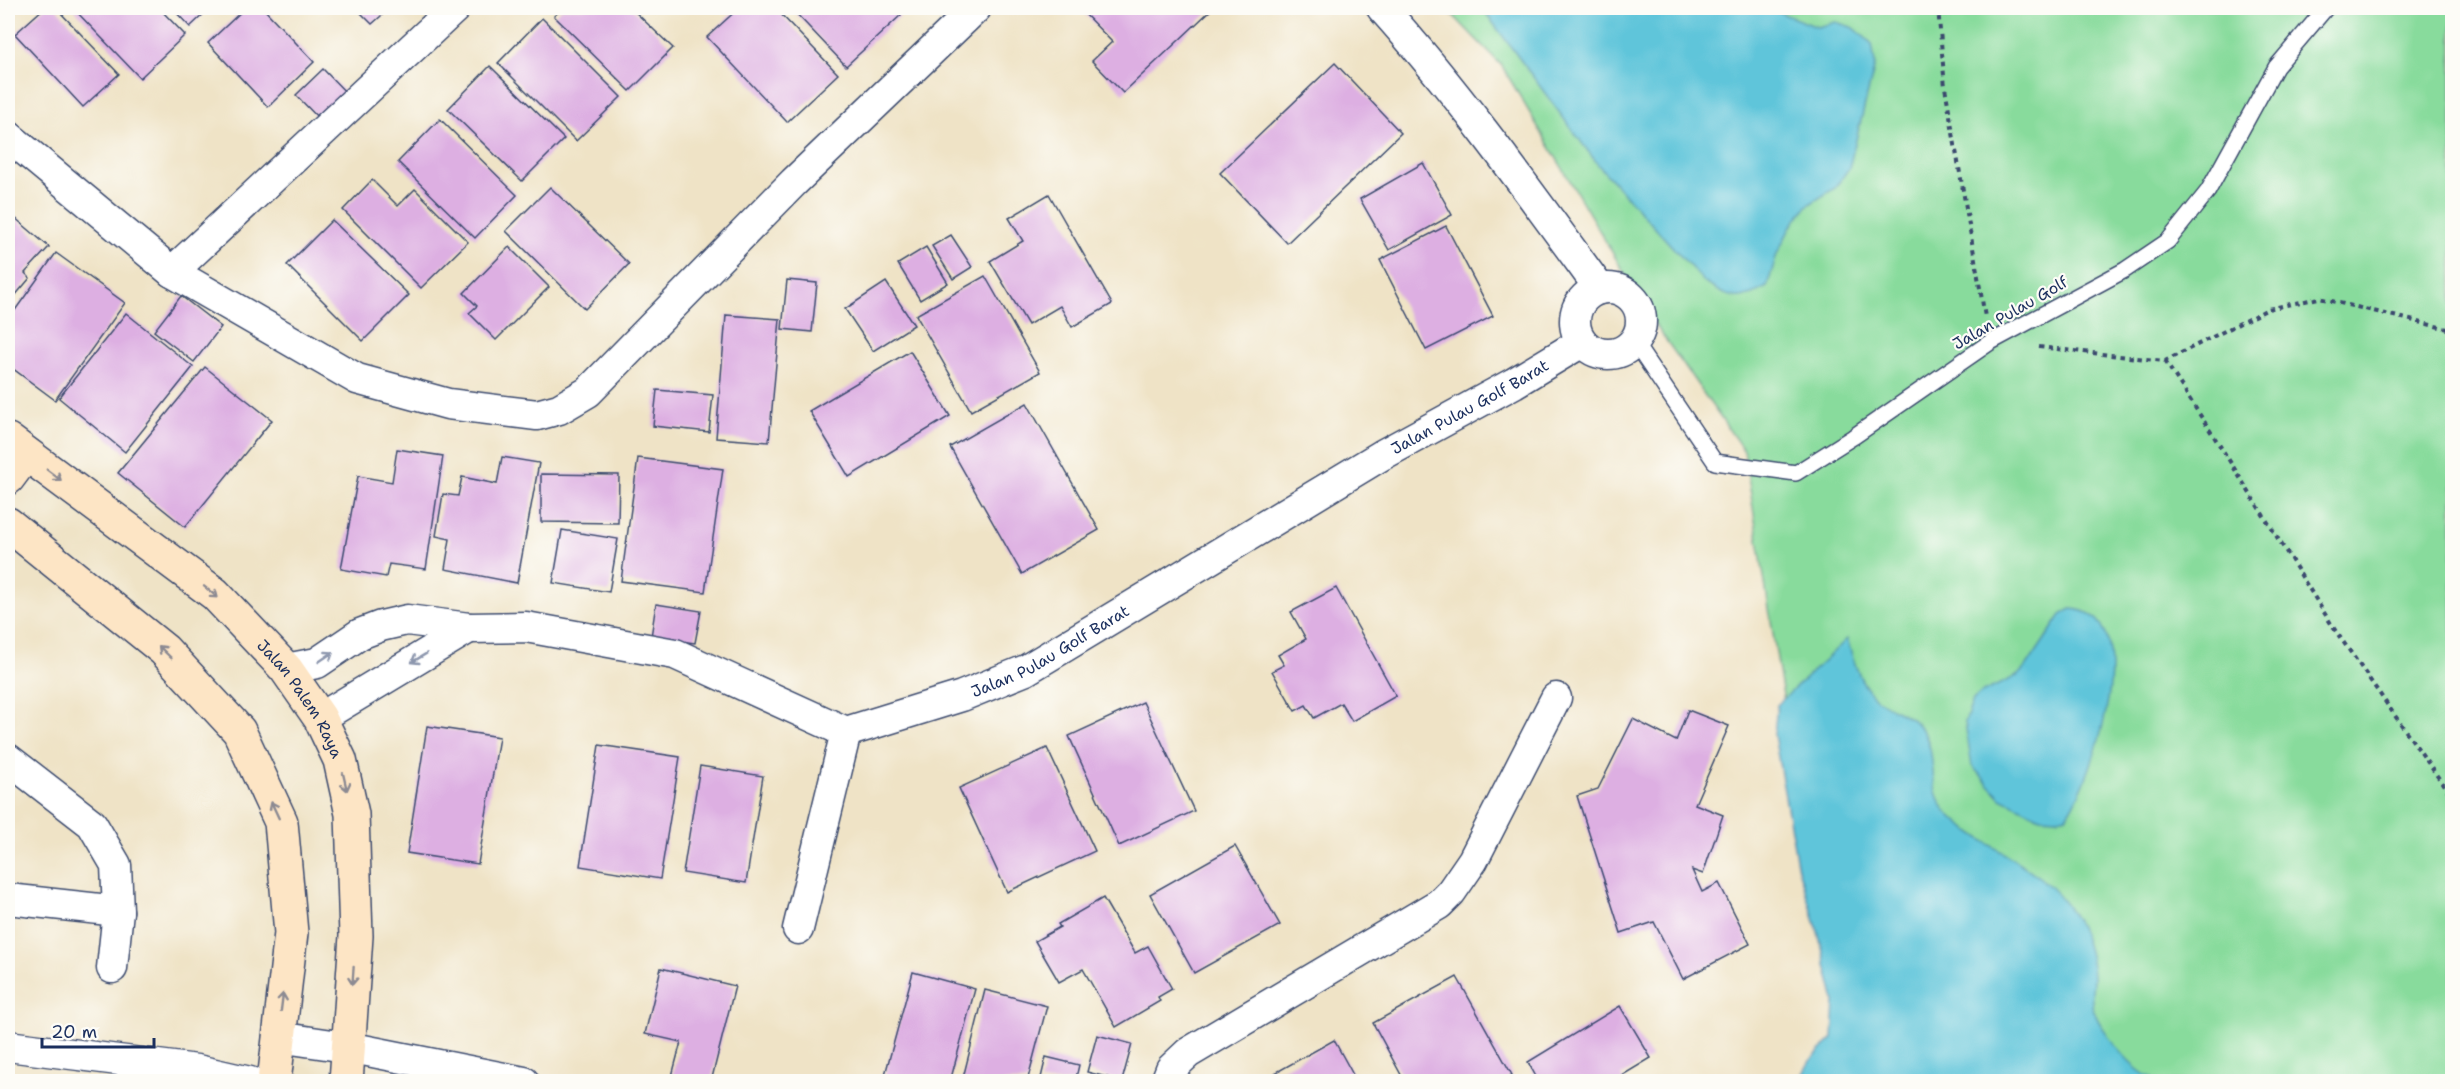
<svg xmlns="http://www.w3.org/2000/svg" width="2460" height="1089" viewBox="0 0 2460 1089" font-family="'Shantell Sans',sans-serif">
<rect width="100%" height="100%" fill="#fdfcf7"/>
<filter id="ink" filterUnits="userSpaceOnUse"><feTurbulence type="fractalNoise" baseFrequency=".0167" numOctaves="2"/><feDisplacementMap in="SourceGraphic" scale="12" xChannelSelector="R" yChannelSelector="G"/><feConvolveMatrix kernelMatrix="1 2 1 2 8 2 1 2 1" color-interpolation-filters="sRGB"/></filter>
<filter id="wash" filterUnits="userSpaceOnUse"><feTurbulence type="fractalNoise" baseFrequency=".008" numOctaves="4" result="noise"/><feDisplacementMap in="SourceGraphic" scale="24" xChannelSelector="R" yChannelSelector="G"/><feGaussianBlur stdDeviation="1.35" result="paint"/><feColorMatrix in="noise" values="0 0 0 0 0 0 0 0 0 0 0 0 0 0 0 0 0 1.4 0 .05"/><feComposite in="paint" operator="in"/></filter>
<g filter="url(#wash)">
<rect width="100%" height="100%" fill="#efe3c6"/>
<polygon fill="#88db9c" stroke="#52857d" stroke-width="1.5" points="1446,8 2452,8 2452,1081 1834,1081 1838,991 1781,684 1744,451 1654,323 1502,66"/>
<g fill="#5ec5da" stroke="#3c7a9c" stroke-width="1.5">
<path d="M1482,8H1768L1817,27L1836,22L1854,28L1872,44L1875,64L1849,168L1835,188L1808,205L1791,226L1777,254L1767,287C1739,302 1733,300 1706,284L1599,166Z"/>
<path d="M2071,609C2149,612 2093,779 2067,816L2057,818L2040,817L2001,798L1972,766L1965,722L1973,700L1981,693L2017,676L2027,666L2061,615Z"/>
<path d="M1847,639C1854,661 1860,689 1881,702C1896,712 1914,716 1924,733C1939,759 1925,791 1949,814C1988,852 2041,864 2072,913C2084,930 2092,956 2093,977C2093,987 2090,1000 2093,1009C2103,1034 2132,1073 2158,1081H1799L1810,1061L1833,1038L1835,1001L1817,928L1798,869L1774,735L1777,705Z"/>
</g>
<g id="blocks">
<g fill="#ddafe2">
<polygon points="44,8 56,8 119,74 83,107 15,34"/>
<polygon points="73,8 159,8 185,35 140,78"/>
<polygon points="172,8 210,8 190,27"/>
<polygon points="245,8 263,8 314,62 268,107 208,43"/>
<polygon points="356,8 390,8 372,24"/>
<polygon points="563,8 631,8 673,48 630,91 554,16"/>
<polygon points="739,8 775,8 838,74 787,122 707,37"/>
<polygon points="791,8 894,8 901,15 846,66"/>
<polygon points="1079,8 1213,8 1123,93 1092,61 1112,42"/>
<polygon points="542,18 621,97 576,141 498,63"/>
<polygon points="1335,63 1401,133 1287,243 1220,173"/>
<polygon points="490,66 564,139 522,181 448,109"/>
<polygon points="323,69 351,98 324,124 296,95"/>
<polygon points="440,119 517,195 475,238 398,162"/>
<polygon points="1423,163 1452,215 1389,250 1360,199"/>
<polygon points="372,180 398,206 415,189 468,242 421,288 343,210"/>
<polygon points="550,187 629,264 585,309 506,231"/>
<polygon points="1049,194 1112,304 1072,327 1060,306 1028,325 990,261 1023,241 1009,218"/>
<polygon points="14,217 49,247 25,273 30,278 8,304 8,224"/>
<polygon points="332,220 409,295 363,341 287,265"/>
<polygon points="1446,226 1493,316 1426,350 1380,260"/>
<polygon points="951,235 972,267 953,279 932,246"/>
<polygon points="509,247 549,287 496,340 469,313 477,306 464,293"/>
<polygon points="926,247 948,283 920,300 898,264"/>
<polygon points="56,253 125,303 55,400 8,365 8,320"/>
<polygon points="985,276 1040,372 971,411 916,315"/>
<polygon points="787,280 817,283 812,332 782,329"/>
<polygon points="886,282 914,325 873,351 845,309"/>
<polygon points="181,296 221,327 194,362 154,331"/>
<polygon points="126,313 193,367 125,452 59,398"/>
<polygon points="726,315 780,319 769,442 716,438"/>
<polygon points="910,351 950,416 849,477 809,411"/>
<polygon points="205,367 272,420 185,527 118,473"/>
<polygon points="657,390 713,395 709,432 653,426"/>
<polygon points="1027,403 1099,530 1022,574 950,447"/>
<polygon points="397,449 443,456 426,569 389,564 386,577 341,569 358,476 392,482"/>
<polygon points="502,457 539,463 517,583 445,569 450,539 436,536 443,494 458,496 462,477 497,484"/>
<polygon points="638,458 723,469 705,592 621,581"/>
<polygon points="541,474 619,475 618,523 541,522"/>
<polygon points="562,530 618,539 609,592 553,583"/>
<polygon points="1336,588 1396,696 1352,721 1341,703 1314,718 1306,705 1295,711 1272,671 1284,665 1278,655 1306,639 1291,612"/>
<polygon points="656,604 701,611 695,643 651,637"/>
<polygon points="1143,702 1194,811 1119,846 1069,736"/>
<polygon points="1688,710 1729,726 1695,804 1723,815 1703,874 1692,870 1702,892 1719,883 1750,944 1683,979 1654,922 1621,933 1577,796 1598,789 1633,719 1676,741"/>
<polygon points="427,726 499,737 478,864 407,853"/>
<polygon points="599,745 680,757 660,879 580,866"/>
<polygon points="1047,748 1095,851 1007,892 959,788"/>
<polygon points="700,766 763,776 746,883 683,873"/>
<polygon points="1235,846 1280,925 1194,973 1150,894"/>
<polygon points="1103,898 1135,953 1148,946 1172,989 1158,997 1160,1001 1116,1027 1083,969 1059,982 1035,941 1060,927 1058,924"/>
<polygon points="661,968 735,986 711,1082 695,1082 672,1076 681,1042 645,1034"/>
<polygon points="913,972 975,989 950,1082 883,1082"/>
<polygon points="1457,977 1512,1075 1501,1082 1405,1082 1373,1023"/>
<polygon points="985,990 1047,1006 1027,1082 962,1082"/>
<polygon points="1620,1006 1651,1058 1621,1076 1624,1082 1539,1082 1528,1062"/>
<polygon points="1097,1035 1132,1044 1122,1081 1087,1072"/>
<polygon points="1334,1040 1357,1082 1280,1082 1275,1073"/>
<polygon points="1046,1057 1079,1065 1075,1082 1040,1082"/>
</g>
</g>
</g>
<g filter="url(#ink)">
<use href="#blocks" fill-opacity="0" stroke="#3b4a6e" stroke-width="1.5"/>
<g fill="none" stroke-linecap="round" stroke-linejoin="round">
<defs>
<polyline id="lane" points="1634,342 1715,462 1796,473 1853,437 1989,343 2125,270 2168,241 2208,191 2276,67 2326,8"/>
<g id="street">
<path d="M1382,8C1461,96 1530,193 1600,289"/>
<polyline points="8,136 172,272 357,379 448,404 537,415 559,409 588,392 794,182 976,8"/>
<polyline points="172,272 455,8"/>
<circle cx="1608" cy="321" r="33"/>
<path id="s1" d="M286,669L317,663L360,634L381,626L407,620L469,628L526,627L675,654L846,732L962,696L1026,670L1382,455L1514,383L1582,342"/>
<polyline points="320,718 469,628"/>
<polyline points="8,759 92,824 116,865 118,911 112,968"/>
<polyline points="8,899 118,911"/>
<polyline points="798,929 846,732"/>
<polyline points="278,1037 353,1048 524,1082"/>
<polyline points="8,1046 197,1070 250,1082"/>
<polyline points="1166,1082 1171,1069 1188,1053 1439,904 1451,892 1473,860 1556,698"/>
</g>
<g id="secondary">
<path id="s2" d="M8,440L215,594L286,669L320,718L340,760L352,814L356,936L346,1082"/>
<polyline points="8,478 26,454"/>
<polyline points="8,524 164,650 239,731 281,822 291,933 274,1082"/>
</g>
</defs>
<use href="#lane" stroke="#3b4a6e" stroke-width="18"/>
<use href="#street" stroke="#3b4a6e" stroke-width="33"/>
<use href="#secondary" stroke="#3b4a6e" stroke-width="36"/>
<g stroke="#3b4a6e" stroke-width="4" stroke-dasharray="4.5 4.5" stroke-linecap="butt">
<polyline points="1938,8 1945,87 1985,317"/>
<polyline points="2039,347 2165,361 2268,309 2319,298 2452,330"/>
<polyline points="2165,361 2224,452 2335,630 2452,797"/>
</g>
<use href="#lane" stroke="#fff" stroke-width="15"/>
<use href="#street" stroke="#fff" stroke-width="30"/>
<use href="#secondary" stroke="#fde5c5" stroke-width="33"/>
</g>
<defs><path id="oneway-shaft" d="M-6 0H5M1.5-3L5.5 0L1.5 3" fill="none" stroke-width="1.6" stroke-linecap="round" stroke-linejoin="round" transform="scale(1.5)"/></defs>
<g stroke="#8c8a92">
<use href="#oneway-shaft" transform="translate(54 475) rotate(37)"/>
<use href="#oneway-shaft" transform="translate(211 592) rotate(39)"/>
<use href="#oneway-shaft" transform="translate(165 652) rotate(-136)"/>
<use href="#oneway-shaft" transform="translate(345 782) rotate(77)"/>
<use href="#oneway-shaft" transform="translate(275 810) rotate(-115)"/>
<use href="#oneway-shaft" transform="translate(353 976) rotate(94)"/>
<use href="#oneway-shaft" transform="translate(282 1002) rotate(-83)"/>
</g>
<g stroke="#8d97ae">
<use href="#oneway-shaft" transform="translate(326 657) rotate(-34)"/>
<use href="#oneway-shaft" transform="translate(419 658) rotate(149)"/>
</g>
</g>
<g text-anchor="middle" dominant-baseline="central" stroke-width="4.5" stroke-linejoin="round" paint-order="stroke">
<g font-size="16" fill="#1b2f5e" stroke="#fdfcf7">
<text transform="translate(2010 313) rotate(-30)">Jalan Pulau Golf</text>
<text stroke="none"><textPath href="#s1" startOffset="1298">Jalan Pulau Golf Barat</textPath></text>
<text stroke="none"><textPath href="#s1" startOffset="812">Jalan Pulau Golf Barat</textPath></text>
<text stroke="none"><textPath href="#s2" startOffset="394">Jalan Palem Raya</textPath></text>
</g>
</g>
<rect width="2460" height="1089" fill="none" stroke="#fdfcf7" stroke-width="30"/>
<path d="M42 1038v9h112v-9" fill="none" stroke="#1b2f5e" stroke-width="3"/>
<text x="51" y="1038" font-size="18" fill="#1b2f5e" stroke="#fdfcf7" stroke-width="4.5" paint-order="stroke">20 m</text>
</svg>
